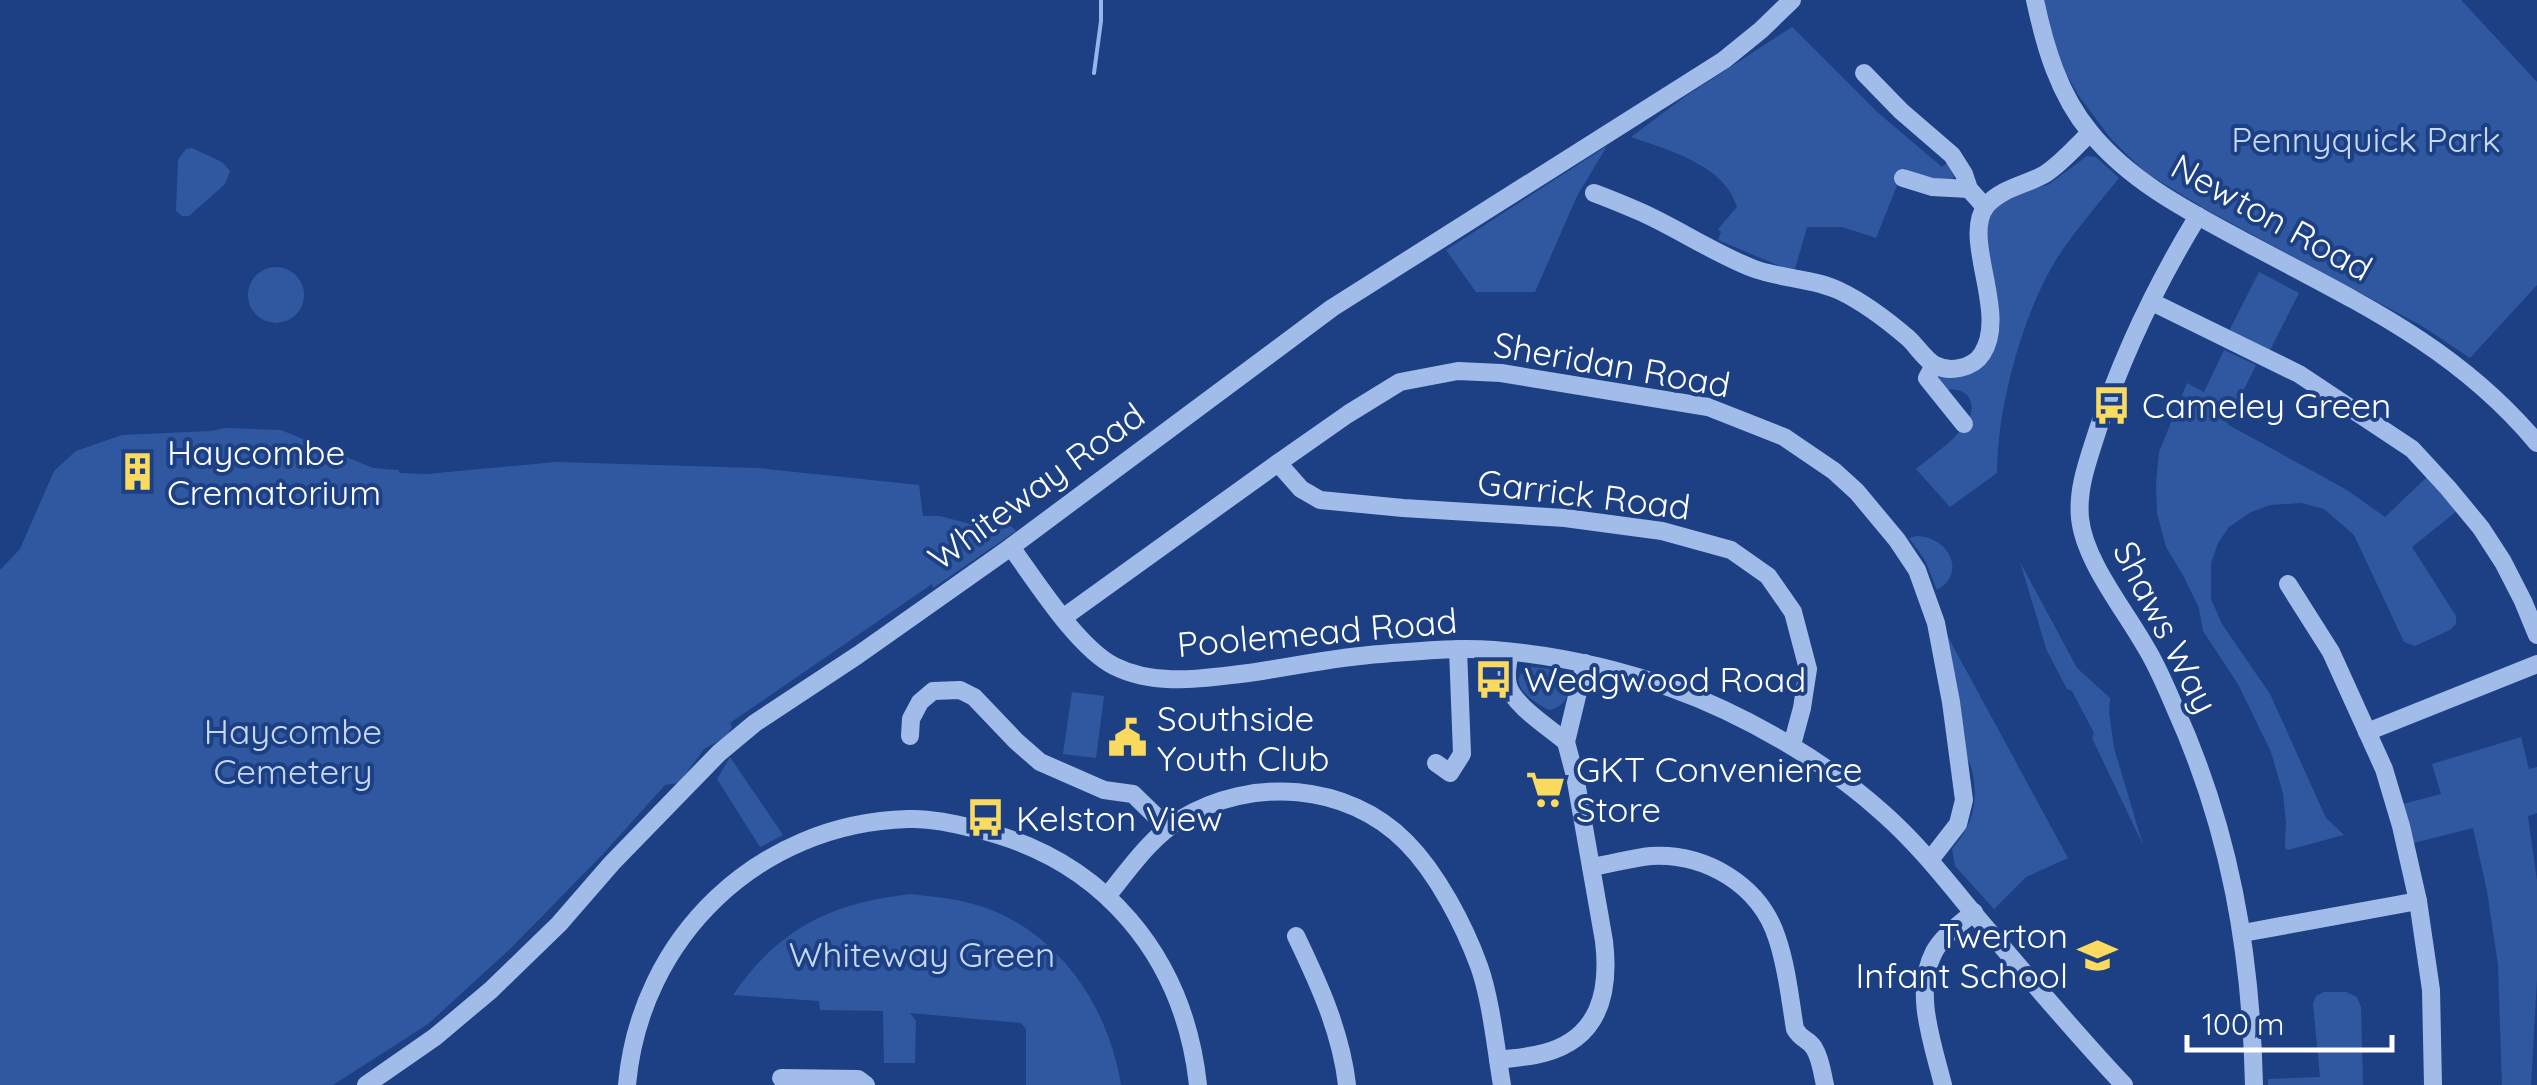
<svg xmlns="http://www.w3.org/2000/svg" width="2537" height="1085" viewBox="0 0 2537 1085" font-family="Quicksand,sans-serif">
<rect width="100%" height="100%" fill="#1c4083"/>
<g fill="#3058a1">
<polygon points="2044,0 2461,0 2537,82 2537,285 2470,358 2422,326 2207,210 2146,173 2111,139 2079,96 2059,61"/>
<path d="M1792,27L1876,111L1942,167L1948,162L1954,177L1951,181C1935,182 1918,175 1904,168L1876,238L1842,227H1807L1795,269L1782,267L1718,240L1721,232L1718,229L1737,207C1725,165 1668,150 1631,137L1683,98Z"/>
<polygon points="1607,146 1577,196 1535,292 1476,292 1446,250"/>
<polygon points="192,148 222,162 230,171 225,184 189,216 182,216 176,211 178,160 186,149"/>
<path d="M2087,156L2096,157L2119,178C2100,202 2079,226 2061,252C2024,307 1997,407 1997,473L1950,507L1916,469C1932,455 1978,426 1971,403C1969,397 1968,394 1961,391C1947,386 1942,397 1938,376L1975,372L1986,362L1982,232L1987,211L2006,194L2048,185Z"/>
<circle cx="276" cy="295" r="28"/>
<polygon points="2259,272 2299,293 2269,352 2229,331"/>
<polygon points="2224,350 2256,365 2227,424 2347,490 2385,517 2427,477 2457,511 2412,547 2456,616 2456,624 2450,630 2415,646 2404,642 2354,535 2324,509 2301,503 2270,505 2251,512 2229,527 2218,543 2211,563 2211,599 2222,624 2270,694 2326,818 2344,835 2288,850 2285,848 2286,823 2283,793 2271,752 2238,684 2203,631 2199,608 2183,575 2166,547 2157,513 2156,484 2159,452 2187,383 2204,392"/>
<polygon points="225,428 281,430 373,468 398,470 400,473 427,474 556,462 757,468 919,485 923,516 939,516 975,525 1008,523 1016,531 933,588 932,584 730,723 732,727 726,737 704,749 679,783 665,785 603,854 511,948 428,1024 333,1085 0,1085 0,570 20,549 54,471 76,451 122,435 211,431"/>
<path d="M1916,536C1948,536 1968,573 1937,590L1925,560L1909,538Z"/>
<polygon points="2020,562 2077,668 2110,698 2109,712 2114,748 2143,845 2092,738 2094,733 2072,691 2067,689 2047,651"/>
<path d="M1946,637H1948L2068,858L2026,877L1994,909L1955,866L1952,849C1971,827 1977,809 1974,781C1972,771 1972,765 1966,758Z"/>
<path d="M1529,667C1539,668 1554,668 1562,673C1580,685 1565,708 1549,710C1533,702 1503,682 1529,667Z"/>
<polygon points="1072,692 1104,696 1096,758 1063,754"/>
<polygon points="2521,737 2529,769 2537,767 2537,813 2528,816 2537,881 2537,979 2531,1085 2502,1085 2498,965 2487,891 2473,828 2410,844 2403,804 2441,794 2432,764"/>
<polygon points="730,757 783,835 760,847 717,779"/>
<path d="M911,894C939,897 968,900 994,911C1065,941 1109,1011 1121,1085H1026V1029L1021,1023L910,1013L916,1021L915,1063H884L883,1011L820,1010L819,1001L733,995C779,928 831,903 911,894Z"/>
<polygon points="2324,992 2346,992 2357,997 2361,1007 2363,1085 2268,1085 2268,1079 2320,1077 2313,1004 2316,996"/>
</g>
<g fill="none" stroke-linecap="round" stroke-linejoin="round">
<polyline stroke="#95b6ec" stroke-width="4" points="1094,73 1101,21 1101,0"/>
<g stroke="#a2bcea" stroke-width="18">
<path d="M2035,0C2045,47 2059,95 2090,132C2132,184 2194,214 2251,245C2358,302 2458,348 2537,443"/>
<polyline points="1864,73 1901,111 1952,155 1964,174 1969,189 1985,207"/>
<polyline points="1903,178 1932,187 1969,189"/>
<path d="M1594,193C1610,199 1627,206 1643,213C1680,230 1714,253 1752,268C1780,279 1813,278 1840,291C1865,303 1887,320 1908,338C1917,346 1925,360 1935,365C1950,373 1973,368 1982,354C2009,313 1961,239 1986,206C2001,188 2026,185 2045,174C2062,163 2076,146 2090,133"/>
<path d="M2198,216C2157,283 2123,354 2098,429C2089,458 2077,487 2080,518C2084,560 2124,609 2145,646C2157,665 2166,687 2175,708C2230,830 2251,951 2254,1085"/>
<polyline points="2152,302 2299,374 2412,449 2448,488 2481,528 2503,562 2523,601 2537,635"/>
<polyline points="1934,365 1927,378 1964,424"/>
<polyline points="1278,463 1301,489 1320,500 1403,508 1565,518 1662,531 1731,550 1768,576 1793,612 1808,669 1802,708 1792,745"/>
<path d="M1011,547C1036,581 1077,647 1114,666C1154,686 1197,679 1240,674C1287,668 1334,657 1381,654C1419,651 1457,647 1494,650C1554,655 1615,668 1671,688C1744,714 1827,762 1884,814C1918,844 1946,880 1975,915C2024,972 2072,1030 2124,1085"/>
<polyline points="2288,584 2331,652 2384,769 2401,826 2418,901 2431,990 2433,1085"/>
<polyline points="1064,617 1278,463 1348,414 1400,382 1458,371 1501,373 1708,407 1784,437 1834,471 1857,492 1897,540 1917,570 1936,623 1951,702 1964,800 1958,824 1930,860"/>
<path d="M1510,652C1508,663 1505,673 1508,685C1513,705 1550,728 1566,742"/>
<polyline points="2367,732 2537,664"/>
<polyline points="910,736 911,719 920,702 933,691 960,690 974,697 1016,741 1040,762 1104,790 1133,794 1168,828"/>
<polyline points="1436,763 1450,773 1462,754 1458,649"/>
<path d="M1591,867C1611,864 1631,858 1651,856C1706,853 1760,885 1777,938C1787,967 1790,999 1795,1029C1802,1041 1808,1038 1814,1048C1821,1059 1822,1073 1825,1085"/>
<path d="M1108,895C1130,868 1151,837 1181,819C1251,776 1348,783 1406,842C1437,873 1464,925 1479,966C1491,999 1496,1050 1502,1085"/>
<polyline points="2243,933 2418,901"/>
<path d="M1296,936C1319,984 1341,1032 1347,1085"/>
<path d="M1498,1060C1513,1058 1529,1057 1544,1053C1600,1038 1610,991 1604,941L1575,776L1566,742L1585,663"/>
<polyline points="781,1078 858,1079 866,1085"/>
<polyline points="366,1085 435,1037 491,990 559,924 612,863 719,753 755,723 858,655 1011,547 1332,308 1724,60 1761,30 1792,0"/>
<path d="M627,1085C640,937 759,823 908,819C930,818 955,824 976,829C1103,859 1184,956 1198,1085"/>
<path d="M1943,1085C1933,1044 1913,992 1934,952C1942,937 1961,923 1974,912"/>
</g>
</g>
<defs>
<symbol id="bus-bare" viewBox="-9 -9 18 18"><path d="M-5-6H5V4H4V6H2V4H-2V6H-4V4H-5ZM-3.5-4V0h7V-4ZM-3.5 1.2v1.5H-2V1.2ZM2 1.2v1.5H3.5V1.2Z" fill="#fadb60" stroke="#1c4083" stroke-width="2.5" paint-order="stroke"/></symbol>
<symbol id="building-bare" viewBox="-9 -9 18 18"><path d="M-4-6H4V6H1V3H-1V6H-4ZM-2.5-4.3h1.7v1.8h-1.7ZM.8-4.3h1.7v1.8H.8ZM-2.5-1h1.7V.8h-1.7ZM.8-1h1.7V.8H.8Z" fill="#fadb60" stroke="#1c4083" stroke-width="2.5" paint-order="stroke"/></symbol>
<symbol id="civic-bare" viewBox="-9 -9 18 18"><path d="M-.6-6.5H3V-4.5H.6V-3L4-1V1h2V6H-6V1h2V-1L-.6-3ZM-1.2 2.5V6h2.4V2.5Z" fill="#fadb60" stroke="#1c4083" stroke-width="2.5" paint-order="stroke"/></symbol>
<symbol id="supermarket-bare" viewBox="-9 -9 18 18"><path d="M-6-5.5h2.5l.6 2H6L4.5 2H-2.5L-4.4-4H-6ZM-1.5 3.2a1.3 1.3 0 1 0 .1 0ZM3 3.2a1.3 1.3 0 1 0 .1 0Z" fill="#fadb60" stroke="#1c4083" stroke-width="2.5" paint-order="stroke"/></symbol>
<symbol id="school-bare" viewBox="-9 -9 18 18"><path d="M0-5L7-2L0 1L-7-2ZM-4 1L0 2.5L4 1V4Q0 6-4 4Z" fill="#fadb60" stroke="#1c4083" stroke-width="2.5" paint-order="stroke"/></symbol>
</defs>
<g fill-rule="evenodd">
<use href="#bus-bare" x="2084" y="378" width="55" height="55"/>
<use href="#building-bare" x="110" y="444" width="55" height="55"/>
<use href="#bus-bare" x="1466" y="652" width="55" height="55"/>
<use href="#civic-bare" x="1100" y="710" width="55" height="55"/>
<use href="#supermarket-bare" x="1518" y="762" width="55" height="55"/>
<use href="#bus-bare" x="958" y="790" width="55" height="55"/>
<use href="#school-bare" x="2070" y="928" width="55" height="55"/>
</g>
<g text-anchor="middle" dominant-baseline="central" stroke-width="8" stroke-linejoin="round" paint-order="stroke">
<g font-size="35" fill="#c6d8f7" stroke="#1c4083">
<text x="2366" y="139">Pennyquick Park</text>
<text x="293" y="731">Haycombe<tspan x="293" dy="40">Cemetery</tspan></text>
<text x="922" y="954">Whiteway Green</text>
</g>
<g font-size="35" fill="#fff" stroke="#1c4083">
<text transform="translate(2272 217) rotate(29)">Newton Road</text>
<text transform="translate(1612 364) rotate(10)">Sheridan Road</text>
<text transform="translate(1036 486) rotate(-36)">Whiteway Road</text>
<text transform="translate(1584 494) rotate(7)">Garrick Road</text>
<text transform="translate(2166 627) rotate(63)">Shaws Way</text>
<text transform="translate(1317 632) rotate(-5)">Poolemead Road</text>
</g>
<g font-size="35" fill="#fff" stroke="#1c4083" text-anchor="start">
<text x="2142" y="405">Cameley Green</text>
<text x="167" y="452">Haycombe<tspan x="167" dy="40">Crematorium</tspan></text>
<text x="1524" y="679">Wedgwood Road</text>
<text x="1157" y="718">Southside<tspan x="1157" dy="40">Youth Club</tspan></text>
<text x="1576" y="769">GKT Convenience<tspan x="1576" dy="40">Store</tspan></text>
<text x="1016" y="818">Kelston View</text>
<text x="2068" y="935" text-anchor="end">Twerton<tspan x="2068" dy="40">Infant School</tspan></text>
</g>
</g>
<path d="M2187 1035v15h205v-15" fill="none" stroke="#ffffff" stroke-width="5"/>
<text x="2202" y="1035" font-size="30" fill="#ffffff" stroke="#1c4083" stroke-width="8" paint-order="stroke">100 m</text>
</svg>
